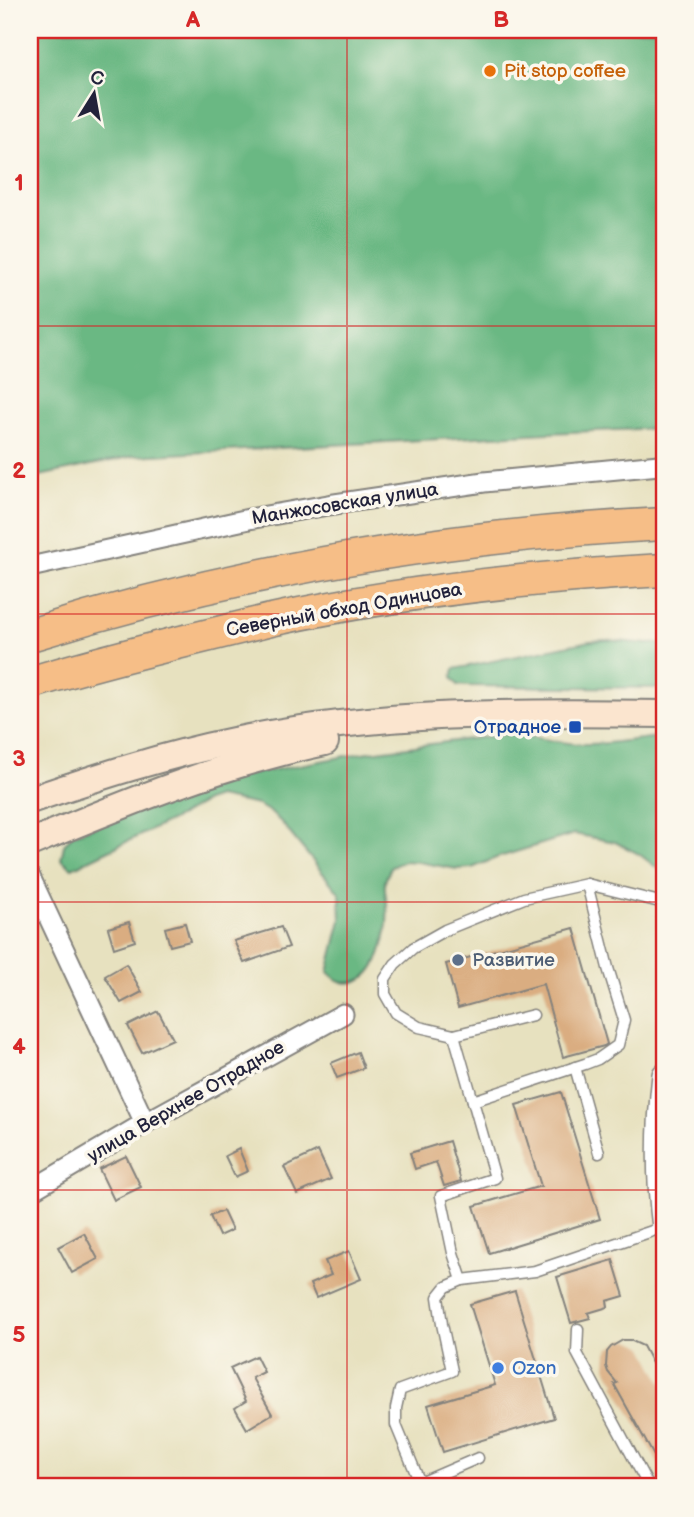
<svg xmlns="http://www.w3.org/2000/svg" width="694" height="1517" viewBox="0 0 694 1517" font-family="'Balsamiq Sans',sans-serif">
<rect width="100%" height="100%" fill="#fbf7ec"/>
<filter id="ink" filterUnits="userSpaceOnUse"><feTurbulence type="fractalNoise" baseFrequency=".0143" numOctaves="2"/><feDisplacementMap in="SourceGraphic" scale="14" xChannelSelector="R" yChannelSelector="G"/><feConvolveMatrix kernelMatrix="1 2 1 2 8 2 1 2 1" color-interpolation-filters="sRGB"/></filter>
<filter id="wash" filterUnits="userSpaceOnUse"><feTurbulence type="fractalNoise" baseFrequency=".00686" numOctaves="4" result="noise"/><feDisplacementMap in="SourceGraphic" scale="28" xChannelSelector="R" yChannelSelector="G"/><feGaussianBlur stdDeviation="1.57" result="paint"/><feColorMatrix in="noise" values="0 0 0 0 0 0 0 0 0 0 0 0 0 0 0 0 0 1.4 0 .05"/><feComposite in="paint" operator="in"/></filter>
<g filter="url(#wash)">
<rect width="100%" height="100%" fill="#e7e1bf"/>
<g fill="#6ab883" stroke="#466d5f" stroke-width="2">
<polygon points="30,30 664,30 664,428 547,433 134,456 30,478"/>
<polygon points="608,640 647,644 664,643 664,688 467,686 458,685 452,678 454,669 590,641"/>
<path d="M508,734C533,735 558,744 583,744C610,745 637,738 664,737V873L639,854L615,842L574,834L496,858L472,868L457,869L418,862L404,861L391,867C389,872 386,877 385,882C384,890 386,896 387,904C389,927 382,973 357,981C344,986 336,980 328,972L341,920L340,894L281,822L270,812L258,805L218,797L206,801L182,815L72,868L61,859L64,845L73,834L237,777L362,753Z"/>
</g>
<g id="blocks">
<g fill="#daad81">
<polygon points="129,922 135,941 114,948 108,928"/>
<polygon points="185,923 190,941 170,946 165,928"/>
<polygon points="281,927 289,947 244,963 234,941"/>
<polygon points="574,928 607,1044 604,1046 563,1057 543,984 458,1008 446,964"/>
<polygon points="126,964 142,992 121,1003 105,976"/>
<polygon points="158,1011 173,1039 142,1053 128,1026"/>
<polygon points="358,1052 364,1068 337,1078 331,1063"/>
<polygon points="561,1092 600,1219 489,1253 474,1206 541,1186 516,1105"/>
<polygon points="449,1141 461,1181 444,1186 436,1162 415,1169 410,1153"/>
<polygon points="239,1149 248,1171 235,1177 225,1156"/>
<polygon points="318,1151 331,1179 297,1194 284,1167"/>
<polygon points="126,1156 141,1187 114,1200 99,1169"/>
<polygon points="223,1211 232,1230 219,1236 210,1216"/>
<polygon points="84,1233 98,1259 72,1273 58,1247"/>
<polygon points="349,1251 361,1279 316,1298 310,1284 331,1275 325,1261"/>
<polygon points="613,1260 624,1296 607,1301 608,1307 588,1313 590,1318 571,1323 557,1277"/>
<polygon points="515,1291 554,1418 443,1452 428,1405 495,1385 470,1304"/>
<polygon points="623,1340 630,1340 643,1346 664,1386 664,1474 614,1384 617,1383 608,1372 606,1366 607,1352 611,1347"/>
<polygon points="256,1356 264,1372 252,1378 272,1414 247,1429 235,1408 246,1401 230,1368"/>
</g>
</g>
</g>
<g filter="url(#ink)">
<use href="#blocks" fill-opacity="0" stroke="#84827d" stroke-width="2"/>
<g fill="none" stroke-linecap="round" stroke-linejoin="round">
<defs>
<g id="service">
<polyline points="533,1015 454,1035 441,1032 419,1027 396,1013 385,994 385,979 395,964 413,948 445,930 524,898 587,884 664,903"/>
<polyline points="454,1035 473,1101 585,1064 598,1059 618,1045 624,1020 608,968 587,884"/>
<polyline points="575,1067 599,1153"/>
<polyline points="462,1280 535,1271 664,1227"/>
<polyline points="578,1329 577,1353 649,1487"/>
<polyline points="420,1483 478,1458"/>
<polyline points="413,1487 420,1483 396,1425 396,1408 400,1390 452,1371 442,1324 438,1297 446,1287 462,1280 453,1253 441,1196 495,1178 473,1101"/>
</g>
<g id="minor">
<polyline points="30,567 249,519 328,505 484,482 659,465 664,466"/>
<polyline points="30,877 145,1123"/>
<polyline points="30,1191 145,1123 343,1014"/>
</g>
<path id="tertiary" d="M664,1075C658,1127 657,1175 664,1227"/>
<g id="secondary">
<path d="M30,800C97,777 165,755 234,741C375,711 522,712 664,714"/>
<path d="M30,843C126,803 223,763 325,742"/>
</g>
<g id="trunk">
<path d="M30,635C236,571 449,535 664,524"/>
<path d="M30,683C77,668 125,656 173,644C205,636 238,628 271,620C398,592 534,577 664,570"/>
</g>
</defs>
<use href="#service" stroke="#84827d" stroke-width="13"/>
<use href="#minor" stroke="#84827d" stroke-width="23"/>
<use href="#tertiary" stroke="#84827d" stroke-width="26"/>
<use href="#secondary" stroke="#84827d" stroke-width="30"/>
<use href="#trunk" stroke="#84827d" stroke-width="35"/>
<use href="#service" stroke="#fff" stroke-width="10"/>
<use href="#minor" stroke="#fff" stroke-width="19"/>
<use href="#tertiary" stroke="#fff" stroke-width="23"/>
<use href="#secondary" stroke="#fbe5cf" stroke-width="26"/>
<use href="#trunk" stroke="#f6be87" stroke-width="32"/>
</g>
</g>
<path fill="none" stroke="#d62828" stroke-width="2" stroke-opacity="0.55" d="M347,30V1487M30,326H664M30,614H664M30,902H664M30,1190H664"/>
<circle fill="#e8710a" stroke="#fbf7ec" stroke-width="2.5" cx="490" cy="71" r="7"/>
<rect fill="#1a4fb4" stroke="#fbf7ec" stroke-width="2.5" x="568" y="720" width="14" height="14" rx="3.5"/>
<circle fill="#5c6f8a" stroke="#fbf7ec" stroke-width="2.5" cx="458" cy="960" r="7"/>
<circle fill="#3f7fe0" stroke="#fbf7ec" stroke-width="2.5" cx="498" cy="1368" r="7"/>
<g text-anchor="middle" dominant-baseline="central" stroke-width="7" stroke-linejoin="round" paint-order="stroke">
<g font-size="19" fill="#c56008" stroke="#fbf7ec" text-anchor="start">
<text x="504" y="71">Pit stop coffee</text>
</g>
<g font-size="19" fill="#22223b" stroke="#fbf7ec">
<text transform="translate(345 504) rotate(-9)">Манжосовская улица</text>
<text transform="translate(344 610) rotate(-10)">Северный обход Одинцова</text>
<text transform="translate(186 1102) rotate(-30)">улица Верхнее Отрадное</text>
</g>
<g font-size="19" fill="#164399" stroke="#fbf7ec" text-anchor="end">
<text x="561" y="727">Отрадное</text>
</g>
<g font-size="19" fill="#4e5e75" stroke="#fbf7ec" text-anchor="start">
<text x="472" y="960">Развитие</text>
</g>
<g font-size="19" fill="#366cbe" stroke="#fbf7ec" text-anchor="start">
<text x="512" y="1368">Ozon</text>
</g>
</g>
<rect width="694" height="1517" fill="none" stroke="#fbf7ec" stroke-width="77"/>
<g transform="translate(94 94) rotate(11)" stroke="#fbf7ec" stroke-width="5" paint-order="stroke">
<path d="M0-5L12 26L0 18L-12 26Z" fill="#22223b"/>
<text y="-10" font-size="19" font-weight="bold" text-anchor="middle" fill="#22223b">С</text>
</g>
<rect x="38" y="38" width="618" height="1440" fill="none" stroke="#d62828" stroke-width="2.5"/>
<g font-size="23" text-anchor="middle" font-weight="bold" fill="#d62828">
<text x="193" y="27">A</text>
<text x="501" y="27">B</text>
<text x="19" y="190">1</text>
<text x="19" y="478">2</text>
<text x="19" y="766">3</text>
<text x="19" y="1054">4</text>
<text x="19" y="1342">5</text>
</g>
</svg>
